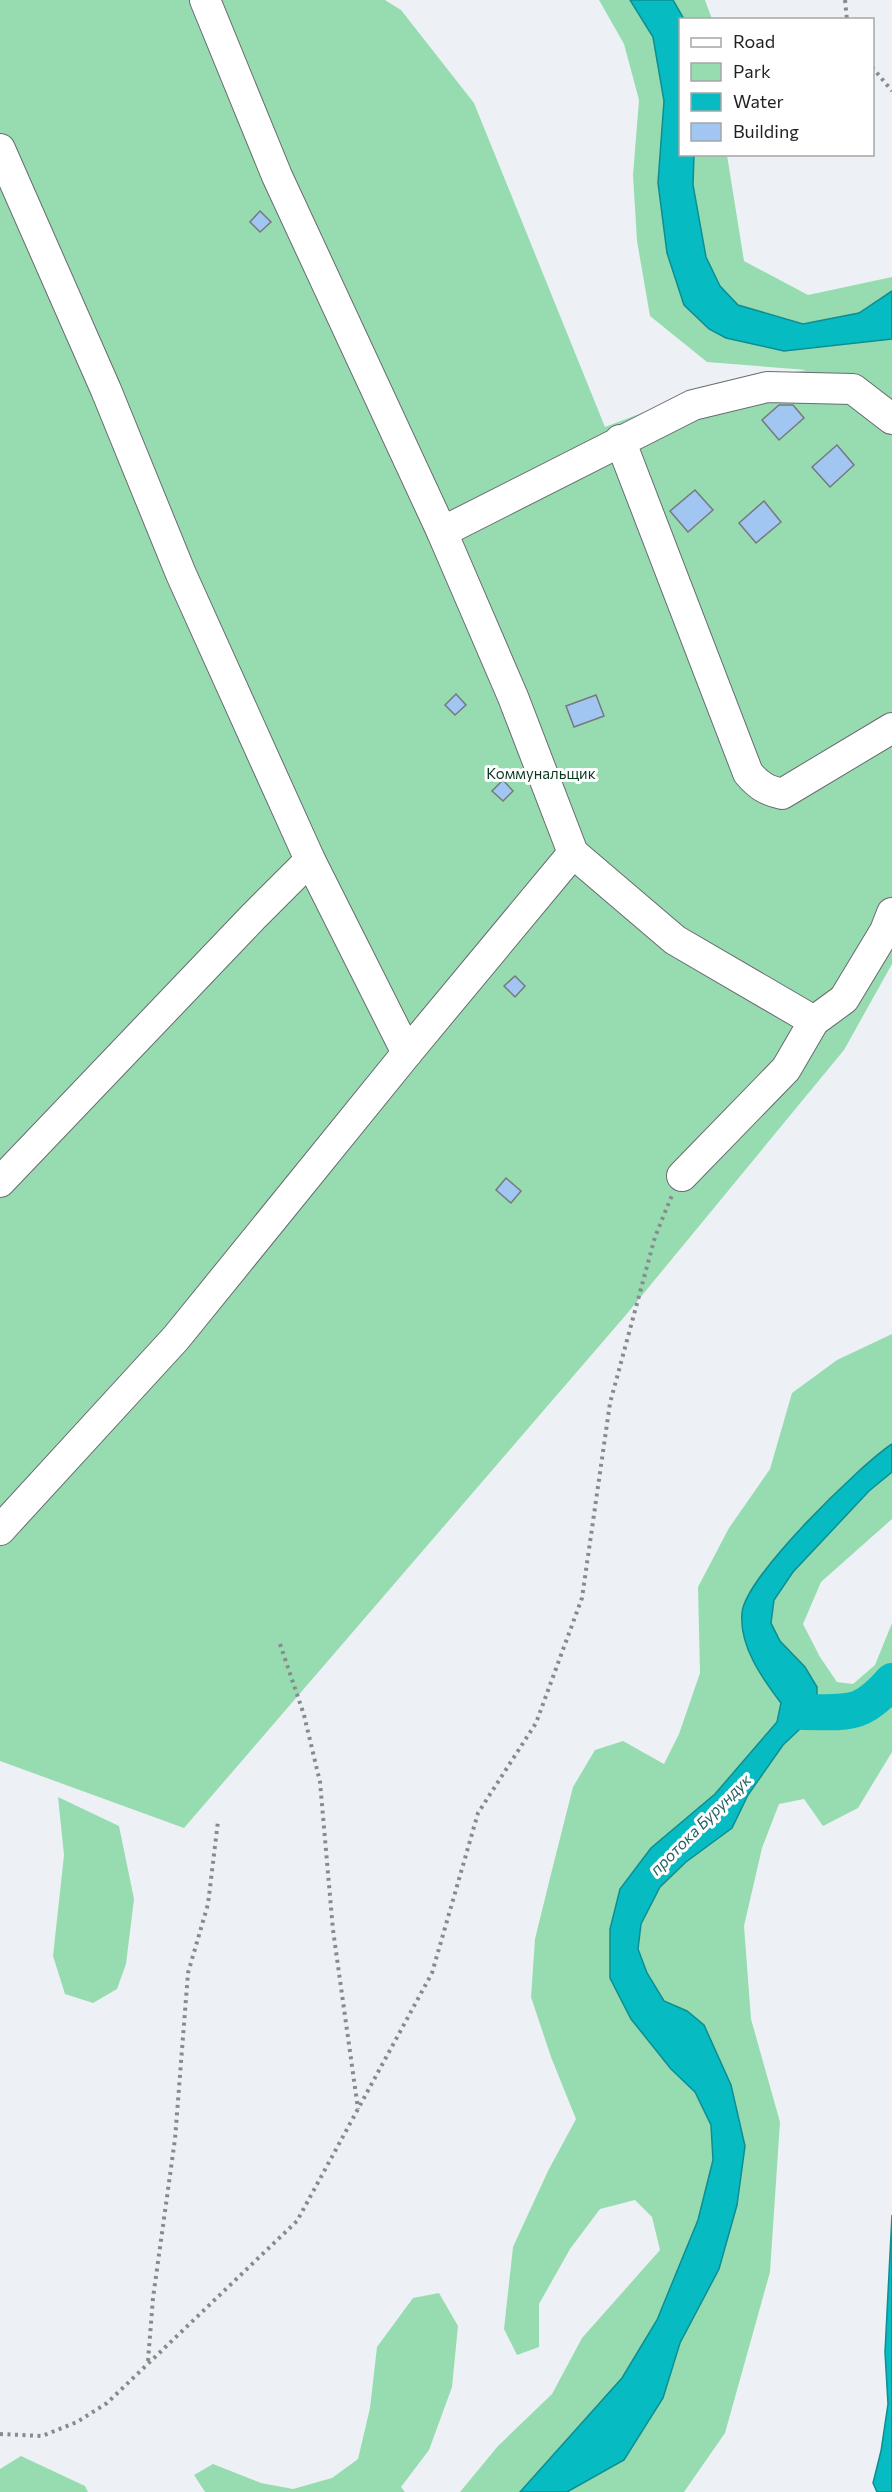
<svg xmlns="http://www.w3.org/2000/svg" width="892" height="2492" viewBox="0 0 892 2492" font-family="Commissioner,sans-serif">
<rect width="100%" height="100%" fill="#edf1f5"/>
<g fill="#97dcb0">
<polygon points="0,0 385,0 401,10 474,103 605,427 718,384 807,370 707,362 650,316 637,241 633,175 639,100 624,44 599,0 705,0 712,19 680,20 680,154 727,155 744,261 808,295 892,277 892,964 844,1050 625,1316 184,1828 0,1761"/>
<polygon points="892,1334 892,1519 821,1582 803,1624 820,1657 837,1682 853,1684 875,1665 892,1623 892,1752 858,1808 823,1826 804,1799 779,1804 762,1848 744,1926 751,2019 780,2122 770,2272 725,2433 684,2492 460,2492 498,2446 552,2394 582,2338 660,2250 652,2217 635,2200 600,2209 570,2249 539,2304 539,2347 517,2355 504,2329 513,2247 548,2171 576,2119 551,2057 531,1997 535,1939 551,1874 573,1787 595,1750 623,1741 664,1764 679,1734 700,1673 698,1587 729,1528 770,1469 792,1393 837,1360"/>
<polygon points="58,1797 119,1826 134,1899 126,1964 117,1989 93,2003 65,1994 53,1956 64,1855"/>
<polygon points="439,2293 458,2326 452,2387 429,2450 401,2487 405,2492 205,2492 194,2475 213,2464 261,2483 293,2489 332,2478 358,2459 370,2408 377,2347 413,2298"/>
<polygon points="21,2456 85,2486 88,2492 0,2492 0,2469"/>
</g>
<g fill="#06bcc2" stroke="#0e8d92" stroke-width="1.5">
<polygon points="630,0 673,0 684,19 680,20 680,154 694,155 693,185 706,257 720,286 738,305 803,324 859,313 892,291 892,339 784,351 726,338 709,329 684,305 667,253 658,183 664,101 653,37"/>
<path d="M892,1444V1472L869,1491L793,1572L774,1600L771,1623L780,1641L805,1667L817,1687V1707L803,1726L783,1745L748,1795L732,1828L686,1862L660,1887L641,1924L638,1949L647,1973L664,2001L687,2011L704,2025L731,2085L745,2146L737,2205L719,2269L680,2343L663,2398L624,2460L567,2492H520L622,2378L657,2320L698,2220L713,2160L711,2125L695,2092L671,2069L631,2019L610,1978V1929L620,1889L651,1848L715,1794L758,1744L777,1722L781,1703C762,1678 739,1646 742,1613C745,1577 860,1465 892,1444Z"/>
<polygon points="892,2215 892,2492 877,2492 873,2483 881,2451 888,2404 885,2352"/>
</g>
<g fill="none" stroke-linecap="round" stroke-linejoin="round">
<path stroke="#06bcc2" stroke-width="36" d="M803,1712C848,1712 861,1717 892,1681"/>
</g>
<g fill="#a1c6f2" stroke="#76797d" stroke-width="1.5">
<polygon points="260,211 271,222 260,232 250,222"/>
<polygon points="779,405 793,405 804,418 779,440 762,420"/>
<polygon points="837,445 854,465 830,487 812,467"/>
<polygon points="695,490 713,510 688,532 670,511"/>
<polygon points="764,501 781,522 756,543 739,523"/>
<polygon points="456,694 466,705 455,715 445,705"/>
<polygon points="596,695 604,716 574,727 566,706"/>
<polygon points="503,780 513,791 503,801 492,791"/>
<polygon points="515,976 525,986 515,997 504,986"/>
<polygon points="506,1178 521,1191 511,1203 496,1190"/>
</g>
<g fill="none" stroke-linecap="round" stroke-linejoin="round">
<defs>
<g id="minor">
<polyline points="205,0 277,176 442,532 513,697 573,853 675,940 814,1021"/>
<polyline points="0,149 106,390 181,574 310,860 407,1053"/>
<path d="M620,440L748,773C759,786 766,790 782,794L892,728"/>
<polyline points="442,532 693,405 767,387 853,389 892,419"/>
<polyline points="682,1176 786,1069 814,1021 844,999 885,931 892,913"/>
<polyline points="0,1182 253,917 310,860"/>
<polyline points="0,1530 176,1338 407,1053 573,853"/>
</g>
</defs>
<use href="#minor" stroke="#686b6f" stroke-width="32"/>
<g stroke="#888b8e" stroke-width="4" stroke-dasharray="3 4.5" stroke-linecap="butt">
<polyline points="845,0 847,20"/>
<polyline points="872,67 892,91"/>
<polyline points="280,1644 304,1715 320,1782 333,1930 358,2109"/>
<polyline points="148,2361 153,2298 175,2139 188,1973 208,1904 218,1821"/>
<polyline points="0,2434 42,2436 77,2422 107,2403 297,2221 432,1973 478,1813 536,1723 582,1598 610,1403 655,1237 672,1195"/>
</g>
<use href="#minor" stroke="#fff" stroke-width="30"/>
</g>
<g text-anchor="middle" dominant-baseline="central" stroke-width="6" stroke-linejoin="round" paint-order="stroke">
<g font-size="15" fill="#0d3620" stroke="#fff">
<text x="541" y="773">Коммунальщик</text>
</g>
<g font-size="16" font-style="italic" fill="#266163" stroke="#fff">
<text transform="translate(700 1824) rotate(-45)">протока Бурундук</text>
</g>
</g>
<rect x="679" y="18" width="195" height="138" fill="#ffffff" stroke="#a5a6a7" stroke-width="1.5"/>
<rect x="691" y="38" width="30" height="9" fill="#ffffff" stroke="#a5a6a7" stroke-width="1.5"/>
<text x="733" y="48" font-size="18" fill="#1f2022">Road</text>
<rect x="691" y="63" width="30" height="18" fill="#97dcb0" stroke="#a5a6a7" stroke-width="1.5"/>
<text x="733" y="78" font-size="18" fill="#1f2022">Park</text>
<rect x="691" y="93" width="30" height="18" fill="#06bcc2" stroke="#a5a6a7" stroke-width="1.5"/>
<text x="733" y="108" font-size="18" fill="#1f2022">Water</text>
<rect x="691" y="123" width="30" height="18" fill="#a1c6f2" stroke="#a5a6a7" stroke-width="1.5"/>
<text x="733" y="138" font-size="18" fill="#1f2022">Building</text>
</svg>
